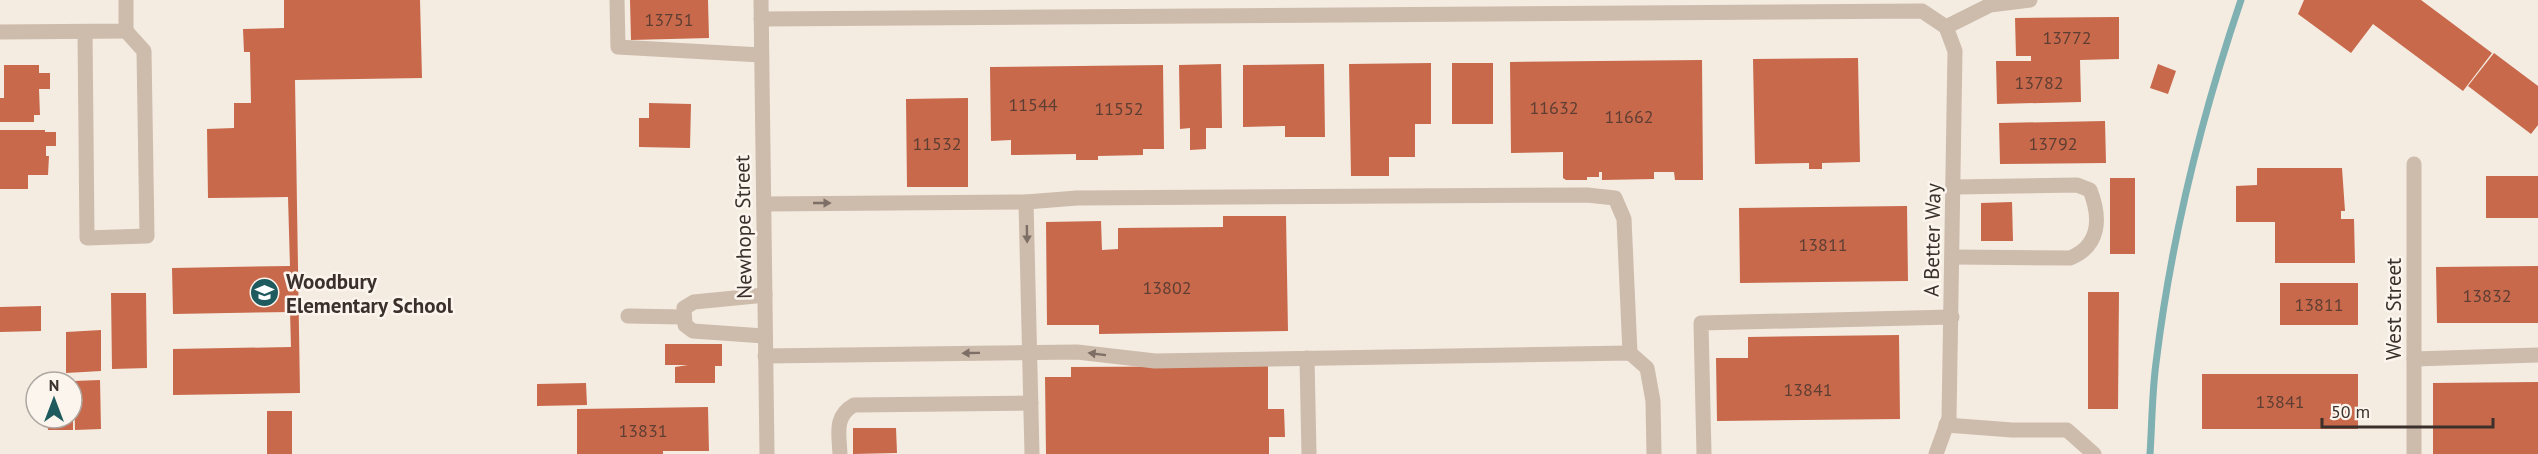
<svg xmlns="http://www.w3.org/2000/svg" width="2538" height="454" viewBox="0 0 2538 454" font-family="'PT Sans',sans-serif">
<rect width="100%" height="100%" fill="#f4ebe1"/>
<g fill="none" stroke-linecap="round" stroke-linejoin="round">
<path stroke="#7fb0b2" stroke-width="7" d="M2150,454C2152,424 2152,393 2156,363C2171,239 2201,118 2241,0"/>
</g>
<g fill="#c8694b">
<polygon points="284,0 420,0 422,78 295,80 300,393 173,395 173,349 291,347 290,312 173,314 172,268 290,266 288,197 208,198 207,129 234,128 234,103 251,103 250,52 244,52 243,29 284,28"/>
<polygon points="630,0 708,0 709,38 631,40"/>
<polygon points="2304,0 2421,0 2492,53 2463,91 2373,24 2351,53 2298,14"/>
<polygon points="2119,17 2119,59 2080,60 2081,102 1997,104 1996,61 2031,61 2031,56 2016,56 2015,18"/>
<polygon points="2494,53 2538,86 2538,125 2531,134 2468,86"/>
<polygon points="1858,58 1860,162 1822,163 1822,169 1809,169 1809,163 1755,164 1753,59"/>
<polygon points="1702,60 1703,180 1675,180 1674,172 1654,172 1654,179 1602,180 1602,172 1599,172 1599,177 1587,177 1587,180 1566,180 1563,178 1563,152 1511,153 1510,62"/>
<polygon points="1431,63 1431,124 1415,124 1415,157 1389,157 1389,176 1351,176 1349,64"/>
<rect x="1452" y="63" width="41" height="61"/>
<polygon points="1221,64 1222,128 1206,128 1206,149 1190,150 1190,128 1180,129 1179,65"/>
<polygon points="1324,64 1325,137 1285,137 1285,126 1243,127 1243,65"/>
<polygon points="2158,64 2176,71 2168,94 2150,88"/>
<polygon points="4,65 39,65 39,73 50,73 50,89 39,89 40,115 34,115 34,122 0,122 0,98 4,98"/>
<polygon points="1163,65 1164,149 1143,149 1143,155 1098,156 1098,160 1076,160 1076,154 1011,155 1011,140 991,141 990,67"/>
<polygon points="968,98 968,187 907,187 906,99"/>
<polygon points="649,103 691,104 690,148 639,147 639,118 649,118"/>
<polygon points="2105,121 2106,163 2000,164 1999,123"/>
<polygon points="0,130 45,130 45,132 56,132 56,146 46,146 46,156 49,156 48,175 28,175 28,189 0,189"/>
<polygon points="2257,168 2342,168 2345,211 2341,211 2341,219 2354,219 2355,263 2275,263 2275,222 2236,222 2236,186 2257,185"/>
<rect x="2486" y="176" width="52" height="42"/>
<rect x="2110" y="178" width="25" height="76"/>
<polygon points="2012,202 2013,241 1981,241 1981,203"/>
<polygon points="1907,206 1908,281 1740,283 1739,208"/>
<polygon points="1223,216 1286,216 1288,331 1099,334 1099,325 1047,325 1046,222 1101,221 1102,250 1118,249 1118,228 1223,227"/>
<polygon points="2538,266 2538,323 2437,323 2436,267"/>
<rect x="2280" y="283" width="78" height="42"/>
<polygon points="2088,292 2119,292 2118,409 2088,409"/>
<polygon points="111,293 146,293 147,368 112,369"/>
<polygon points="41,306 41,331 0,332 0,307"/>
<polygon points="101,330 101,371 66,373 66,332"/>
<polygon points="1899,335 1900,419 1717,421 1716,358 1748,358 1748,337"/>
<polygon points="665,344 722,344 722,366 715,366 715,383 675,383 675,367 688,365 665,365"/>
<polygon points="1268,366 1268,409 1284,409 1285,437 1269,437 1269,454 1046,454 1045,377 1071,377 1071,367"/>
<rect x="2202" y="374" width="156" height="55"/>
<polygon points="100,380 101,429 75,430 74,381"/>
<polygon points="2538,382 2538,454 2433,454 2433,383"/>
<polygon points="586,383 587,405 537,406 537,384"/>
<polygon points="708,407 709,451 663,451 663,454 577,454 577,409"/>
<rect x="267" y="411" width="25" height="43"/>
<polygon points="47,418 73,418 73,430 48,430"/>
<polygon points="853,428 896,428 897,453 853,454"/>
</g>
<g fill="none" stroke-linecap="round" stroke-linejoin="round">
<g stroke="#cdbbac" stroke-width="15">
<polyline points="617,0 618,47 761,55"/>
<polyline points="761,0 767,454"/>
<polyline points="761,19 1922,11 1946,27"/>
<polyline points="1946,27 1990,5 2030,0"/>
<polyline points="0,32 126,31 126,0"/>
<polyline points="85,32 87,238 147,236 144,51 126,31"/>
<polyline points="1026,202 1077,198 1587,195 1615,198 1624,219 1630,353"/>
<polyline points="764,204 1026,202 1032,454"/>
<path d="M1953,257L2070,258C2100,246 2101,218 2090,190L2077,185L1955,187"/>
<polyline points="765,295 694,302 684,308 685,325 693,331 765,336"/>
<polyline points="628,316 684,317"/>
<polyline points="765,356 1077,352 1155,361 1630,353 1647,368 1653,401 1654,454"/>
<polyline points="1307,358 1309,454"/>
<polyline points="2414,359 2538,355"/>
<polyline points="1946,425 2012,430 2067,430 2094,454"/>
<path d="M840,454C839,434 834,416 854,405L1031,403"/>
<polyline points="1704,454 1701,323 1952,317"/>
<polyline points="1936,454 1949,418 1955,51 1946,27"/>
<polyline points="2414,454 2414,164"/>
</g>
</g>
<defs><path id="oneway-solid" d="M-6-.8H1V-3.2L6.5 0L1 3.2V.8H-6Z" transform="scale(1.5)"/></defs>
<g fill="#7d6f65">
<use href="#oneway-solid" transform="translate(822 203)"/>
<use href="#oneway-solid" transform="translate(1027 234) rotate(89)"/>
<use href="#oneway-solid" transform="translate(971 353) rotate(179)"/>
<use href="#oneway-solid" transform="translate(1097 354) rotate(-173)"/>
</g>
<defs>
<symbol id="school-disc" viewBox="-11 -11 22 22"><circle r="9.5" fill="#1f5a5e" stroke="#fbf5ee"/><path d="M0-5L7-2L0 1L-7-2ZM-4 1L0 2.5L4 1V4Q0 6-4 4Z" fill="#fff"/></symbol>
</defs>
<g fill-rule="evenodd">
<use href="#school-disc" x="248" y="276" width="33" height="33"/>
</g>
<g text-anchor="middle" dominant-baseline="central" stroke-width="5" stroke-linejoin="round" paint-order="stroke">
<g font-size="18" fill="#5e3e33">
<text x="669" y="19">13751</text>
<text x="2067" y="37">13772</text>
<text x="2039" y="82">13782</text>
<text x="1033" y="104">11544</text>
<text x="1554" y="107">11632</text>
<text x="1119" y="108">11552</text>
<text x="1629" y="116">11662</text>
<text x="937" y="143">11532</text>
<text x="2053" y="143">13792</text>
<text x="1823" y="244">13811</text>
<text x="1167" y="287">13802</text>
<text x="2487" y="295">13832</text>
<text x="2319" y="304">13811</text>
<text x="1808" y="389">13841</text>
<text x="2280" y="401">13841</text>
<text x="643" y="430">13831</text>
</g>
<g font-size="21" fill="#3b302b" stroke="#fbf5ee">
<text transform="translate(743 227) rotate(-91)">Newhope Street</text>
<text transform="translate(1932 240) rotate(-89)">A Better Way</text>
<text transform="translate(2393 309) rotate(-90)">West Street</text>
</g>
<g font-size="21" font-weight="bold" fill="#3b302b" stroke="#fbf5ee" text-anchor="start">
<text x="286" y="281">Woodbury<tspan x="286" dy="24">Elementary School</tspan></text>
</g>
</g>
<g transform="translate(54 400)"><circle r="28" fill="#fbf5ee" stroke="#aea6a0" stroke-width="1.5"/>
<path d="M0-4.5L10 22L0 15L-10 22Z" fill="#1f5a5e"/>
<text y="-9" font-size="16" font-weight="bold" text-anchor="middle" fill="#3b302b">N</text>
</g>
<path d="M2322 418v9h171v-9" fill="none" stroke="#3b302b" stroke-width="3"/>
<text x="2331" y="418" font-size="18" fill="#3b302b" stroke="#fbf5ee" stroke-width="4.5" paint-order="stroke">50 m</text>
</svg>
